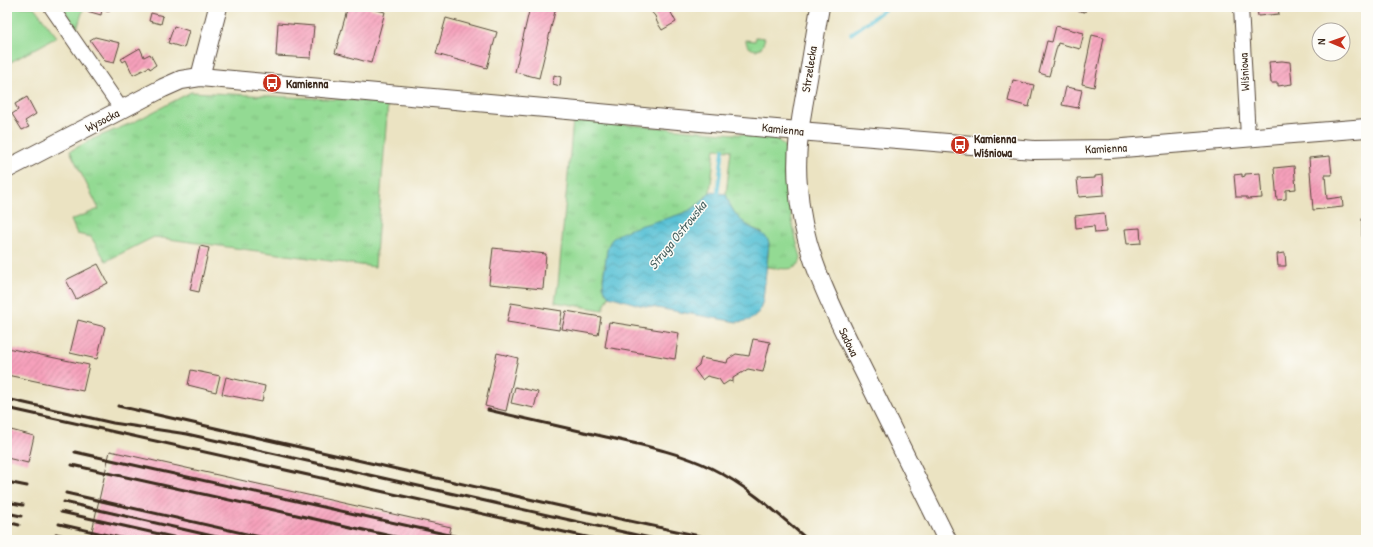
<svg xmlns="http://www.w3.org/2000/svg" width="1373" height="547" viewBox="0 0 1373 547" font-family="'Patrick Hand',sans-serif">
<defs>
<pattern id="grass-tufts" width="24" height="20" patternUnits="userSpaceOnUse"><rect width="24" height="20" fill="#93da93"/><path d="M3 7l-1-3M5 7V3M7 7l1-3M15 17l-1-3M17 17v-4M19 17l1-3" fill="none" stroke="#80bb7e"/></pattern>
<pattern id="water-waves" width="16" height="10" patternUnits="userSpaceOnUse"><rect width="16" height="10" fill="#58c1d5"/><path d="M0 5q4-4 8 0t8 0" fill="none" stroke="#4a9dac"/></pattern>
<pattern id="building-hatch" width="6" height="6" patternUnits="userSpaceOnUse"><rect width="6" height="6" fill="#f6a0bb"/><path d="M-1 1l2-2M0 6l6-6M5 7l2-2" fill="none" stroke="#c88397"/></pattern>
</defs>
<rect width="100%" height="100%" fill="#fdfcf7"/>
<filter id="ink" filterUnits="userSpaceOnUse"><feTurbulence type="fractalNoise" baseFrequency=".025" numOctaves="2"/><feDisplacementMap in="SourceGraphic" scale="8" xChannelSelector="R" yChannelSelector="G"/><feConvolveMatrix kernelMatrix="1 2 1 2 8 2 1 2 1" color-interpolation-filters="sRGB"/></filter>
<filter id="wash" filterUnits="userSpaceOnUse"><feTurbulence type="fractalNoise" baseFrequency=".012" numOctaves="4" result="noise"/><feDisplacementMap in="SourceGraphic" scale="16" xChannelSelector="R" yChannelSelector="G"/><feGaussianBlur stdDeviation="0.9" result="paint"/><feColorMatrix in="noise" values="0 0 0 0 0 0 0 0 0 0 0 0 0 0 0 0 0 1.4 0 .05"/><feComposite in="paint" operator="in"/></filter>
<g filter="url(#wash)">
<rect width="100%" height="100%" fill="#ebe3c2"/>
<g fill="url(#grass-tufts)" stroke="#678258">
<polygon points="62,7 84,7 77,29"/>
<path d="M756,37L765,38L762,47L756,50C750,49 746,46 746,40L755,41Z"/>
<polygon points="191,92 388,102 375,267 154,237 106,261 91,237 77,234 71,220 99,209 70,151 93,139 134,122"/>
<path d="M573,120L770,137C778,139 785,144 787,153C790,162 787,179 788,190C790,212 794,235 801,257C800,274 779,268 767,267L769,243C767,240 764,235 761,232C758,230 753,229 750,227C737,219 730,208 726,194L731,150L715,149L710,192L700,203L691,210L668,219L624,232L608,246L603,277L605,292L609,296L603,310L555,302L558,284Z"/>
</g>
<polygon fill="#93da93" stroke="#678258" points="7,7 34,7 57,37 7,64"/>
<path fill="url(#water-waves)" stroke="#4a767a" d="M710,192L726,194C730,208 737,219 750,227C758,232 765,232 769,243L763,300C759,317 753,321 737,322L640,305L609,296C601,288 603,277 605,267C606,259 606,249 610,242C619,226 674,220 692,209C699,205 705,199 710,192Z"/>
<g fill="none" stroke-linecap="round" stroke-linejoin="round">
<g stroke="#58c1d5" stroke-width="3.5">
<polyline points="851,34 888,7"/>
<polyline points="717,198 723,149"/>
</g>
</g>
<g id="blocks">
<g fill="url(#building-hatch)">
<polygon points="88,7 110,7 109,11 102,9 101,15 87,11"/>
<polygon points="348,7 364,7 385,12 371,63 335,53"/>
<polygon points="530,7 556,7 539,78 515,72"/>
<polygon points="647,7 668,7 676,22 662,30 657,22 655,16"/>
<polygon points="1060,7 1086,7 1085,12"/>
<polygon points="1257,7 1278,7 1279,14 1258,16"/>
<polygon points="151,13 163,16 161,24 149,21"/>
<polygon points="446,18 497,32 487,68 436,54"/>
<polygon points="278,23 314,26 311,58 276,56"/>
<polygon points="174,26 189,31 184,48 168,43"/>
<polygon points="1056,26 1084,33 1080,49 1058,43 1049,76 1039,73 1047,41 1052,42"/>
<polygon points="1092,35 1104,38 1094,87 1082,84"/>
<polygon points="95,37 120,43 114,63 105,61 90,40"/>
<polygon points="140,48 144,57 150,54 156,65 150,69 149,67 133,75 126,60 123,62 121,59"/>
<polygon points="1282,61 1290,62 1292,84 1278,86 1278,83 1271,83 1269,62"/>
<polygon points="554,75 561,77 560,86 553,84"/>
<polygon points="1013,80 1034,85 1029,107 1008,101"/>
<polygon points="1066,87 1082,90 1078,108 1062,105"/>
<polygon points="27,97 36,114 25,121 29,127 22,130 12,114 18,110 15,104"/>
<polygon points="1330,156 1332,175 1325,175 1327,199 1342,197 1343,207 1313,210 1309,158"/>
<polygon points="1294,166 1296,189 1286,190 1286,199 1277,200 1274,168"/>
<polygon points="1260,173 1262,198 1247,199 1247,197 1236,197 1234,175 1242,174 1242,177 1245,176 1245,174"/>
<polygon points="1103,175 1104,195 1079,197 1077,179 1095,178 1095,176"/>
<polygon points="1104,213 1106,232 1095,233 1094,226 1076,228 1075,216"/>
<rect x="1362" y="219" width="4" height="17"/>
<polygon points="1140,228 1141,243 1127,244 1125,229"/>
<polygon points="200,246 209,248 199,292 190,290"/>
<polygon points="493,248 546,254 543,289 489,284"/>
<polygon points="1285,253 1286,266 1278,266 1277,254"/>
<polygon points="98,264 108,283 76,299 66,280"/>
<polygon points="511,303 562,311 559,330 507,322"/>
<polygon points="566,311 601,317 598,335 562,329"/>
<polygon points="78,320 105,327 97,359 70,353"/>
<polygon points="609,322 679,333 675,359 605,347"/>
<polygon points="753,339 770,342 763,372 748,369 733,378 733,382 729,381 723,385 719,379 707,376 702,380 694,369 699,365 701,358 727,363 728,359 736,354 749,356"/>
<polygon points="7,348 89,365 83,391 7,375"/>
<polygon points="497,353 518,358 506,411 485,406"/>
<polygon points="191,370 220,376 216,392 188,385"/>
<polygon points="226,377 265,386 262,402 222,394"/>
<polygon points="515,387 538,392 534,408 511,403"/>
<polygon points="7,429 34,436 28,463 7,458"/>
<polygon points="110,451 451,527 448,540 90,540"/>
</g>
</g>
</g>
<g filter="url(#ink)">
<use href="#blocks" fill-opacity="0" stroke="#554637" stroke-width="1"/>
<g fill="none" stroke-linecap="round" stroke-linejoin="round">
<defs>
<g id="minor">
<polyline points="51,7 122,110"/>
<polyline points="1241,7 1248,137"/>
</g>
<g id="tertiary">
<path d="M820,7C815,35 811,63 806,90C800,122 795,154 798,186C802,256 838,319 868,380C895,434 921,487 947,540"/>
<polyline points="200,77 218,7"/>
<polyline points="7,169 163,88 181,80 200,77 799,131 1034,150 1111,149 1366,128"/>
</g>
</defs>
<use href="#minor" stroke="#554637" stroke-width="16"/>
<use href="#tertiary" stroke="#554637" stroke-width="20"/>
<use href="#minor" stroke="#fff" stroke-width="14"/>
<use href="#tertiary" stroke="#fff" stroke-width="18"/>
<g stroke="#3b2a1e" stroke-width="3">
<polyline points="7,399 113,423 187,434 659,540"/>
<polyline points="118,406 560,506 718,540"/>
<polyline points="7,408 600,540"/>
<path d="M488,410C527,419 567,428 606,437C641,445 678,452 711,468C748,486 777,513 808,540"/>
<polyline points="75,452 472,540"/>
<polyline points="72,465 409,540"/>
<polyline points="7,482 27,486"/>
<polyline points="66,493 273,540"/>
<polyline points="7,502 23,505"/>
<polyline points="64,502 230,540"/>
<polyline points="61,512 186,540"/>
<polyline points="7,513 21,516"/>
<polyline points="7,522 19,525"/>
<polyline points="59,524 129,540"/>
<polyline points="56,534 82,540"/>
</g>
</g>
</g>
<defs>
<symbol id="bus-disc" viewBox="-11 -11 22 22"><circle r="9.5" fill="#c8321e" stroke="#fdfcf7"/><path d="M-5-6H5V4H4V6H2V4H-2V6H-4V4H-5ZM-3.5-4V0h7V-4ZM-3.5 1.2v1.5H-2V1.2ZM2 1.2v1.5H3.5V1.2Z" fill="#fff"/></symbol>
</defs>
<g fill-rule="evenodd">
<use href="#bus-disc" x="261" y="72" width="22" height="22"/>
<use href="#bus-disc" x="949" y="134" width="22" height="22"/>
</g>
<g text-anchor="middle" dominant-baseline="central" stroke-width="3" stroke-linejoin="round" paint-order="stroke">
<g font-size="12" fill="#3b2a1e" stroke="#fdfcf7">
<text transform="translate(809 69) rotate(-81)">Strzelecka</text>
<text transform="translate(1244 72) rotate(-93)">Wiśniowa</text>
<text transform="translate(102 120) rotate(-27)">Wysocka</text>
<text transform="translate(783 129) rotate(6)">Kamienna</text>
<text transform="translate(1106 148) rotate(-3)">Kamienna</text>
<text transform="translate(849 342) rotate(64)">Sadowa</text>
</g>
<g font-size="12" font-weight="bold" fill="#3b2a1e" stroke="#fdfcf7" text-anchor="start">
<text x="286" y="83">Kamienna</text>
<text x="974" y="138">Kamienna<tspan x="974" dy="14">Wiśniowa</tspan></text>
</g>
<g font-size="13" font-style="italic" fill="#455f5e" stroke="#fdfcf7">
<text transform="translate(677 235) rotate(-51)">Struga Ostrowska</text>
</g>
</g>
<rect width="1373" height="547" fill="none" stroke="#fdfcf7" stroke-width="24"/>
<g transform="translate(1331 42) rotate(272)"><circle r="19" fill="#fdfcf7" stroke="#afa8a0"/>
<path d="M0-3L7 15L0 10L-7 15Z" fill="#c8321e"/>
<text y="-6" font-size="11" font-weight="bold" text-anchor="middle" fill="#3b2a1e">N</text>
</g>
</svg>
